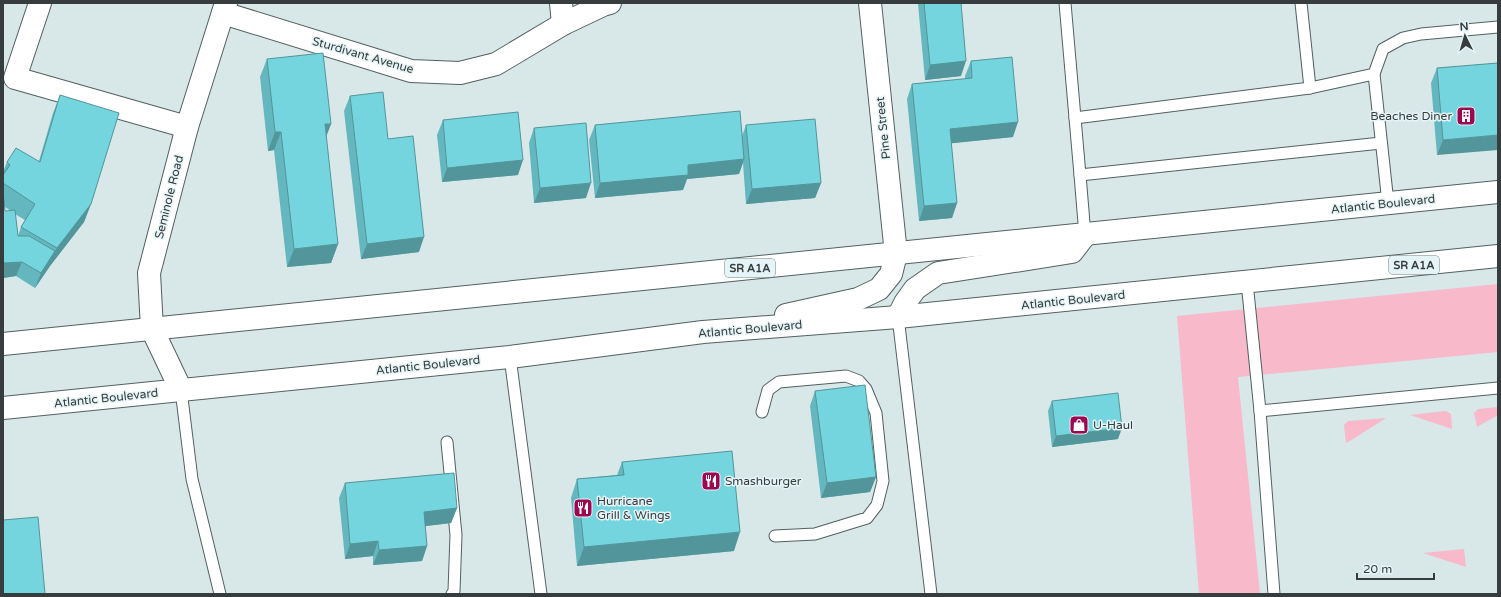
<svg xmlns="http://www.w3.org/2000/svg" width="1501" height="597" viewBox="0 0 1501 597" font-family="'Varela Round',sans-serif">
<rect width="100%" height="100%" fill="#d8e7e8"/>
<g fill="#f8b9cb">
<polygon points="1498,284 1498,352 1238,377 1260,594 1199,594 1177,316"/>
<polygon points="1498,407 1498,415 1477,427 1474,413 1478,409"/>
<polygon points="1446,411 1451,414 1452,429 1410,415"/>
<polygon points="1386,418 1350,441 1346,443 1344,425 1348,421"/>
<polygon points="1464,549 1466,567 1423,553"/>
</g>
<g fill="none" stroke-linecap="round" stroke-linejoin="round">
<defs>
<g id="service">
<polyline points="1065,3 1075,118"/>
<polyline points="1301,3 1310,88"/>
<polyline points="1374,74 1388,203"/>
<polyline points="1381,143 1080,175 1075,118 1310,88 1374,74 1383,49 1403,38 1421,34 1498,27"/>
<polyline points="1080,175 1085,235"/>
<polyline points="1247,282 1260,411 1274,594"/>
<polyline points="898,317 931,594"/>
<polyline points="510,357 541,594"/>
<polyline points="181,390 192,479 220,594"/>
<polyline points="1260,411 1498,388"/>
<polyline points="762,412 768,390 779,382 846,376 859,381 866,389 876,413 883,481 877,505 867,518 815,534 775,536"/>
<polyline points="447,442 456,535 454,591 452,594"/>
</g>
<g id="minor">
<polyline points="40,3 15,78 187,127"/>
<polyline points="561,3 563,24"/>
<polyline points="870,3 896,254"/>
<polyline points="223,13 411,71 460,73 496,64 563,24 603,5 610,3"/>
</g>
<polyline id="tertiary" points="181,390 152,329 149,273 187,127 226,3"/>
<g id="trunk">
<polyline points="786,315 858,299 879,289 891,274 896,254"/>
<polyline points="898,317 905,303 915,289 938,273 1072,252 1085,235"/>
<polyline points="3,344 1498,192"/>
<polyline points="3,408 510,357 703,332 898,317 1498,256"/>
</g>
</defs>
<use href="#service" stroke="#536061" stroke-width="13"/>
<use href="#minor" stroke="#536061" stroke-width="24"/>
<use href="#tertiary" stroke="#536061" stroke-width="24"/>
<use href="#trunk" stroke="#536061" stroke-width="24"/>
<use href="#service" stroke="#fff" stroke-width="11"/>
<use href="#minor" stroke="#fff" stroke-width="22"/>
<use href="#tertiary" stroke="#fff" stroke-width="22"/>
<use href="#trunk" stroke="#fff" stroke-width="22"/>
</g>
<g fill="#65b7bf" fill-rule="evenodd">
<polygon points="918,3 961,3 961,76 925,80 918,4"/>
<polygon points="267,59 331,124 326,137 338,244 331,263 287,267 274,150 268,151 260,77"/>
<polygon points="971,61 1013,137 951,143 957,203 952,218 919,221 907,99 912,84 965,79 965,76"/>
<polygon points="1498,63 1437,155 1431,83 1437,68"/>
<path d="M60,95L91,204L84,222L50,266L35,288L16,276L3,278V172L7,162L39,161L53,113ZM5,207L11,211H5ZM15,214L25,220L21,227L18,236Z"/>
<polygon points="350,96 388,139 419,252 361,259 344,111"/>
<polygon points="443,120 518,175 442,182 437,135"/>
<polygon points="595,125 742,136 746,125 821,183 815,198 746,204 743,163 739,174 687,179 683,190 595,198 589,140"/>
<polygon points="534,128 586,198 534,203 529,143"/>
<polygon points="815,391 876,477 870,492 821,498 810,406"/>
<polygon points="1052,401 1118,439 1052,447 1048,411"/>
<polygon points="622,462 734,551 577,566 571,498 577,479 617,475"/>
<polygon points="345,483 457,508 451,523 425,526 427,546 422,561 373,565 373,556 345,559 339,498"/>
</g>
<g fill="#52959b">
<polygon points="966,61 961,76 925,80 930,65"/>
<polygon points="1018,122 1013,137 945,144 950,129"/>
<polygon points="325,124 331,124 324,142"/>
<polygon points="275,132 281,132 274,150 268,151"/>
<polygon points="1498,135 1498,150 1437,155 1443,140"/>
<polygon points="744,159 739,174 687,179 683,190 595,198 600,183 688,165"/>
<polygon points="523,160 518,175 442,182 447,168"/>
<polygon points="591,183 586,198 534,203 540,188"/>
<polygon points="821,183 815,198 746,204 752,189"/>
<polygon points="957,203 952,218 919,221 924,206"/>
<polygon points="91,204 84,222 50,266 35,288 41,273 55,251 57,248"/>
<polygon points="424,237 419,252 361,259 367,244"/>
<polygon points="338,244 331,263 287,267 294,249"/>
<polygon points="22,262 16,276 3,278 3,263"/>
<polygon points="1122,428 1118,439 1052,447 1056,436"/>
<polygon points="876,477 870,492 821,498 827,483"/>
<polygon points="457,508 451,523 418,527 424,512"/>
<polygon points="740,532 734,551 577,566 584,547"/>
<polygon points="378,541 373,556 345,559 350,544"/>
<polygon points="427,546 422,561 373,565 379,550"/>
</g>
<g fill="#75d5de" stroke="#52959b">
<polygon points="924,3 961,3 966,61 930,65"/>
<polygon points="323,53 331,124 325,124 338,244 294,249 281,132 275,132 267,59"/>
<polygon points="1012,57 1018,122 950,129 957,203 924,206 912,84 972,78 971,61"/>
<polygon points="1498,63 1498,135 1443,140 1437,68"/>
<polygon points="383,92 388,139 413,136 424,237 367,244 350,96"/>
<polygon points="60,95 119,113 91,204 57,248 21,227 35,204 3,183 3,175 10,165 7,162 16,148 40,162"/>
<polygon points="740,111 744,159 688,165 688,175 600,183 595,125"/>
<polygon points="518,112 523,160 447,168 443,120"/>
<polygon points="815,119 821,183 752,189 746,125"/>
<polygon points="586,123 591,183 540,188 534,128"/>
<polygon points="3,190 5,211 15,210 18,236 29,236 55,251 41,273 22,262 3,263"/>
<polygon points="865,385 876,477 827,483 815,391"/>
<polygon points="1118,393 1122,428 1056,436 1052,401"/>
<polygon points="732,451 740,532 584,547 577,479 624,475 622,462"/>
<polygon points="454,473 457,508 424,512 427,546 379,550 378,541 350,544 345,483"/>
<polygon points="38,517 45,594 3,594 3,520"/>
</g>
<defs>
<symbol id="building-square" viewBox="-11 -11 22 22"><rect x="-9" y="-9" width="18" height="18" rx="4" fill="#9d0752" stroke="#e5f4f6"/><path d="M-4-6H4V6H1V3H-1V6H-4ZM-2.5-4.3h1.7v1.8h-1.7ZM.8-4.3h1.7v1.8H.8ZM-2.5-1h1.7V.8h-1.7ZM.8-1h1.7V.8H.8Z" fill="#fff"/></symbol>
<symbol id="shop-square" viewBox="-11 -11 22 22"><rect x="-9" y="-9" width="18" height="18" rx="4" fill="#9d0752" stroke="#e5f4f6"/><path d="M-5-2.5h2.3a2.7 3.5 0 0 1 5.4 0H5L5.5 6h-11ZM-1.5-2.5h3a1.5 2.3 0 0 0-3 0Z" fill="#fff"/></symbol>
<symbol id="restaurant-square" viewBox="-11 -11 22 22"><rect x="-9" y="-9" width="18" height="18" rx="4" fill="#9d0752" stroke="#e5f4f6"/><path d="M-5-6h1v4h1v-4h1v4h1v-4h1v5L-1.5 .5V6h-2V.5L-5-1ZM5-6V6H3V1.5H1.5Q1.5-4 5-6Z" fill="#fff"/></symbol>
</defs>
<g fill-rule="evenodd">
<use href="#building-square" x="1455" y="105" width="22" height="22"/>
<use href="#shop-square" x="1068" y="414" width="22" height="22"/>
<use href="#restaurant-square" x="700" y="470" width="22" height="22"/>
<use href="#restaurant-square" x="572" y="497" width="22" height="22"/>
</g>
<g text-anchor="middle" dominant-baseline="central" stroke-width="3" stroke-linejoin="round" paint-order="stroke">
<g fill="#e5f4f6" stroke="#6b7475" stroke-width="1">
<rect x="1389" y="256" width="50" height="18" rx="3"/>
<rect x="725" y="259" width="50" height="18" rx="3"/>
</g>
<g font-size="11" font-weight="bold" fill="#373d3e">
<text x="1414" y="265">SR A1A</text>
<text x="750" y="268">SR A1A</text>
</g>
<g font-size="12" fill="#373d3e" stroke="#e5f4f6">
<text transform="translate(363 55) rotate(16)">Sturdivant Avenue</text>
<text transform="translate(883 128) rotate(-96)">Pine Street</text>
<text transform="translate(169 197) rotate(-76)">Seminole Road</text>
<text transform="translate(1383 204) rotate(-6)">Atlantic Boulevard</text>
<text transform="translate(1073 300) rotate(-6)">Atlantic Boulevard</text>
<text transform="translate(750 329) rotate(-5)">Atlantic Boulevard</text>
<text transform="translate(428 365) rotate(-6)">Atlantic Boulevard</text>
<text transform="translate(106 398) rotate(-6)">Atlantic Boulevard</text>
</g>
<g font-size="12" fill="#373d3e" stroke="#e5f4f6" text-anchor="start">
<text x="1452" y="116" text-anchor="end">Beaches Diner</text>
<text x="1093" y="425">U-Haul</text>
<text x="725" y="481">Smashburger</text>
<text x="597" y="501">Hurricane<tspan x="597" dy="14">Grill &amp; Wings</tspan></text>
</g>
</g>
<rect width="1501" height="597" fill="none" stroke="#373d3e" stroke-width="8"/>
<g transform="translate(1465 36) rotate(355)" stroke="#e5f4f6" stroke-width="3" paint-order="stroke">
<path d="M0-3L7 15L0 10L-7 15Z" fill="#373d3e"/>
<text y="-6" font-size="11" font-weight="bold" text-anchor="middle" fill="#373d3e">N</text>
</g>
<path d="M1357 573v6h77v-6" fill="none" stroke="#373d3e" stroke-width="2"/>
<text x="1363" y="573" font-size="12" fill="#373d3e" stroke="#e5f4f6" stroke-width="3" paint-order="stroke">20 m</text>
</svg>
